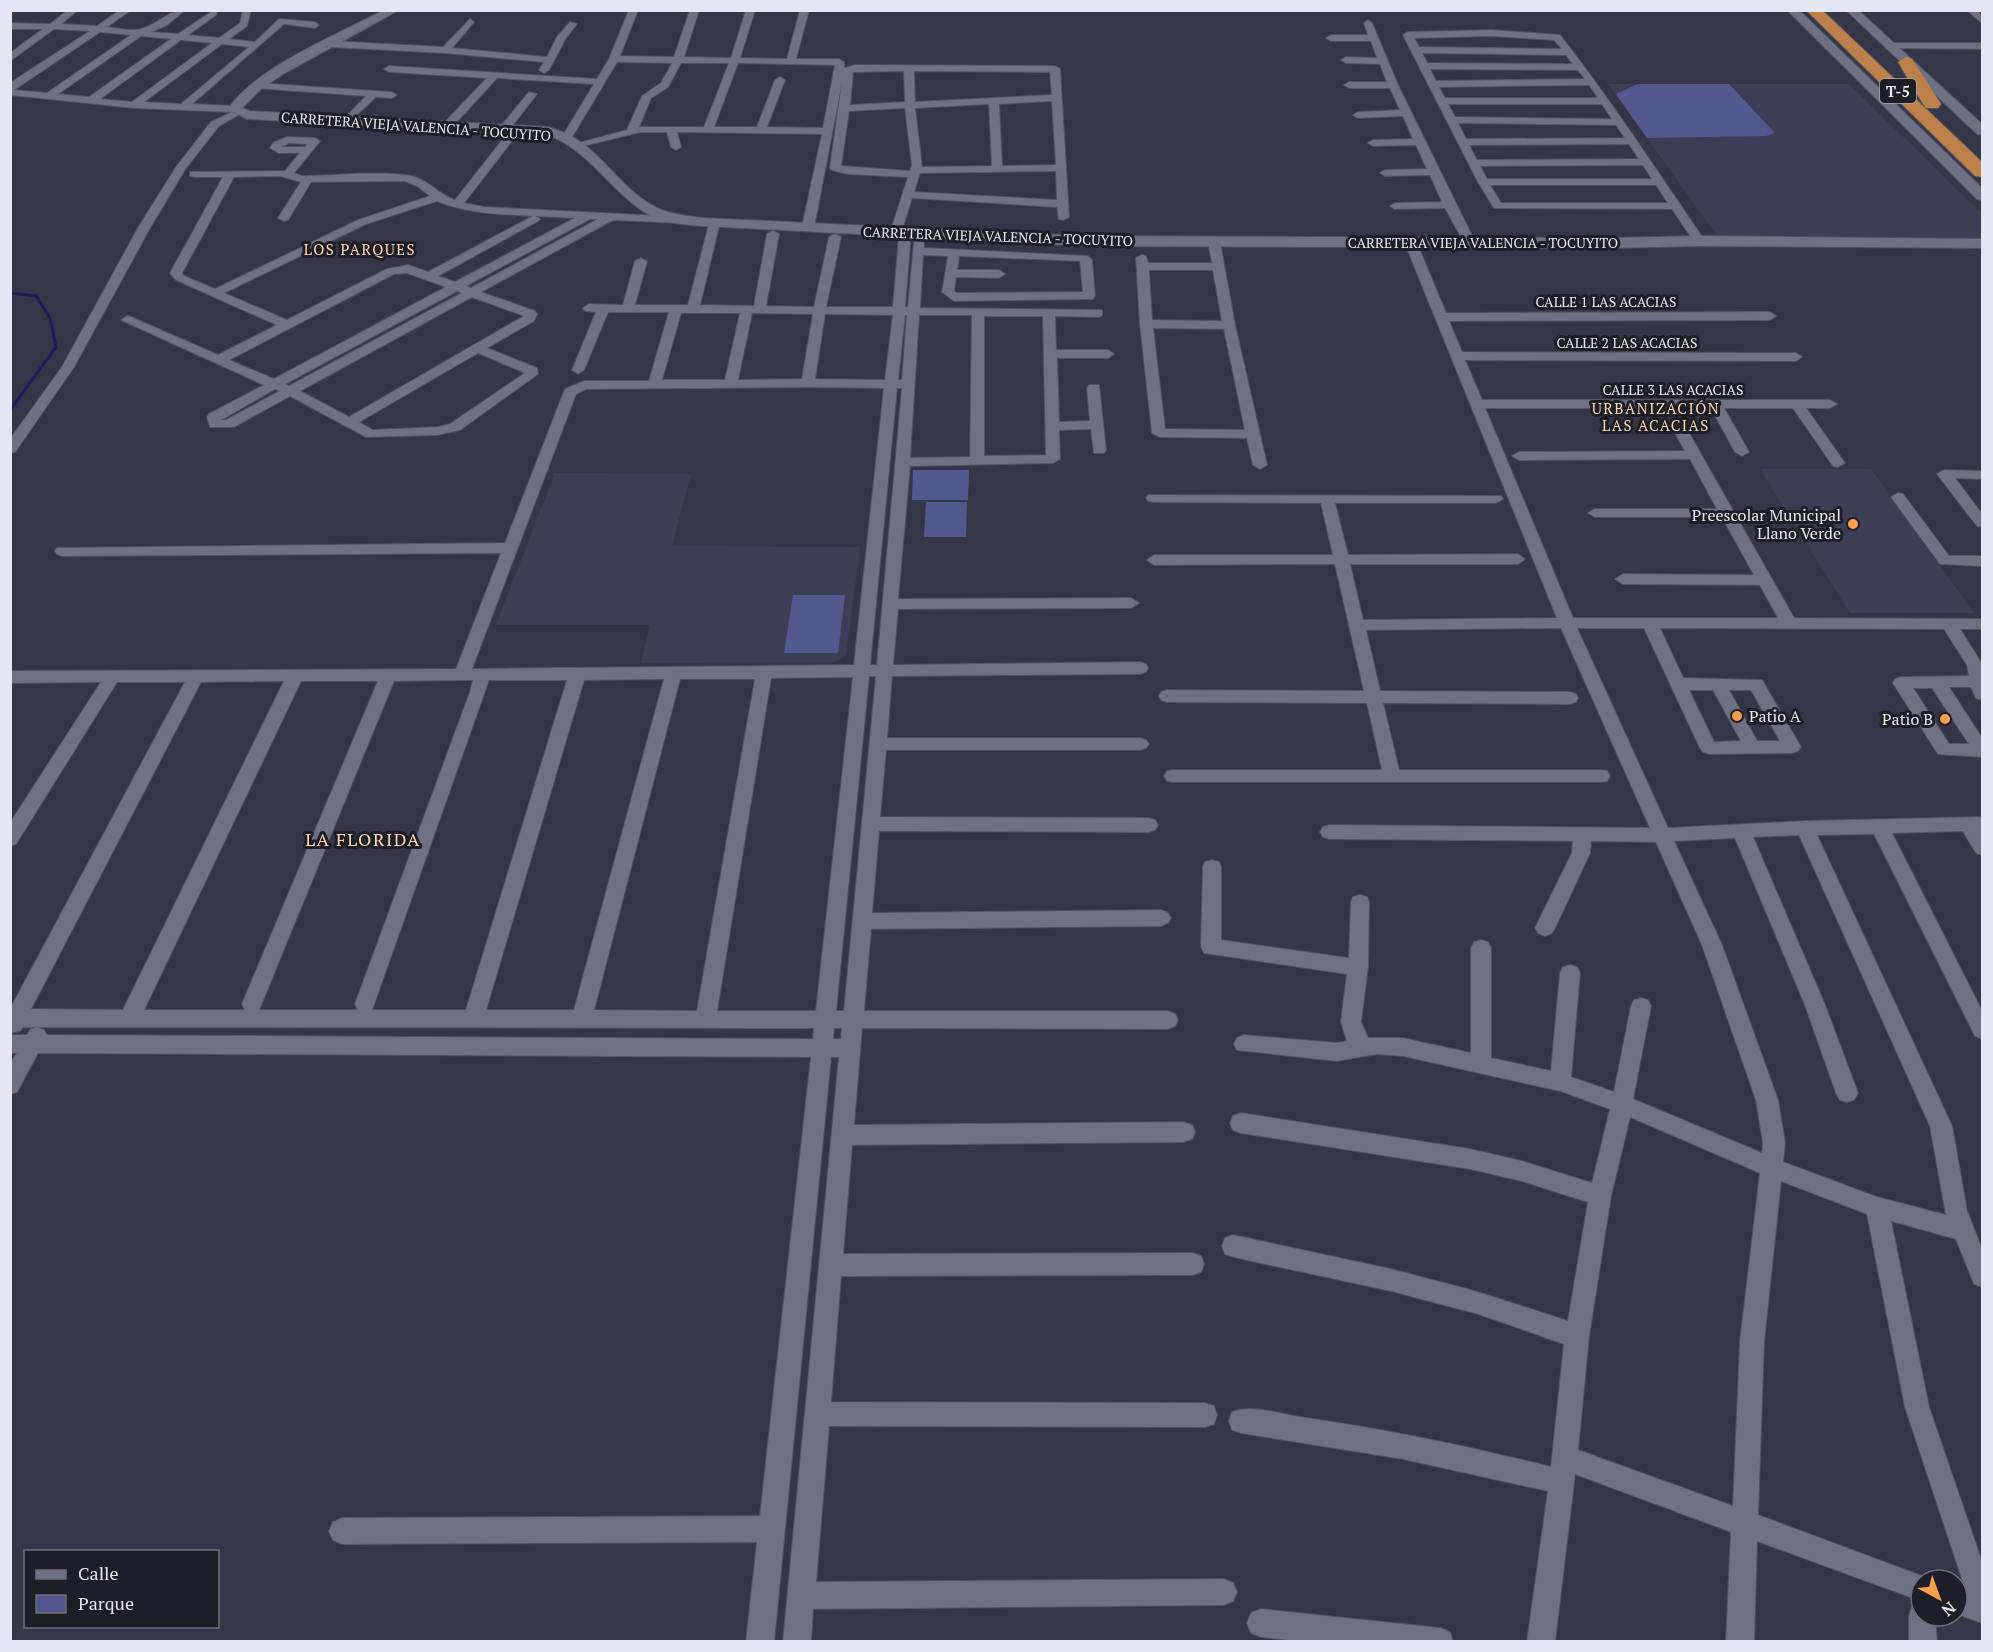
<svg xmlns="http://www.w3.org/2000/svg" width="1993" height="1652" viewBox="0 0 1993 1652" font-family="'PT Serif',serif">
<rect width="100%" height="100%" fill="#343648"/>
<g fill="#3c3e56">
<polygon points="1608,84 1849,84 1982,214 1982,239 1719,238"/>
<polygon points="1760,469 1871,469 1974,613 1850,613"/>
<polygon points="555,473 691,474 672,546 860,547 846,655 834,662 641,663 650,625 496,625"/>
</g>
<g fill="#52578e">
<polygon points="1638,84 1729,84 1775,133 1766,136 1647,138 1616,94"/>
<polygon points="913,470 969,470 968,500 912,500"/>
<polygon points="926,502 967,502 966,537 924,537"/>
<polygon points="793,595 845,595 838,653 784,653"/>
</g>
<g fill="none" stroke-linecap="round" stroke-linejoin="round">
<polyline stroke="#1f1b5b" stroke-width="3" points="10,293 36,296 50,318 56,347 10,410"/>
<defs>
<g id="street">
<path d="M68,10H78L61,24L97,26L120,10H131L107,27C117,28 131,32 141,29C157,25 169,10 185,10L167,25L151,32L178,34L214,10L217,13L216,15L188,35L219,38L240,23L243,10H251L247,26L229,39L255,42L279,19L315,22L319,25L315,28L284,24L192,104L235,106L244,112L219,126L186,168L150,228L74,367L15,452L10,453V439L62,367L138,228L176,167L211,122L232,112L134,108L10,95V83L90,31L54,29L10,61V53L43,29H10V23L50,24ZM100,32L131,35L47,93L14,90ZM141,36L171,39L89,97L58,94ZM181,40L212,43L132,102L100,99ZM222,44L249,47L181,104L144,102Z"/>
<path d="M629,10H638L620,56L674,57L690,10H699L684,57L731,58L746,10H755L740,58L787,59L800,10H809L796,59H839L844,62V68L856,65L1055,66L1060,69L1069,217L1063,220L1059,219L1057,207L912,198L902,230L911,233L905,307H908L915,232H923L924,248L1088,256L1092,260L1095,296L1093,299L954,301L942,292L948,256L923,255L920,308L1102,310V316L1098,317L1055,316L1056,350H1108L1114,354L1108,358H1057L1059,422L1090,421L1087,388L1089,385H1099L1106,450L1104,453H1094L1091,429L1059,430L1060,459L1053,463L910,466L898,599L1131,598L1139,603L1131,608L898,609L893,665L1140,662L1146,664L1148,668L1146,672L1140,674L892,676L887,738H1140L1146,740L1149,744L1146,748L1140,750H886L880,817L1149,818L1155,820L1158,825L1155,830L1149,832L879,831L872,913L1161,910L1168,913L1171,918L1168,923L1161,926L871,929L864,1011H1168L1175,1014L1178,1020L1175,1026L1168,1029L862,1028L854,1125L1184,1122L1192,1125L1195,1132L1192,1139L1184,1142L852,1145L843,1254L1193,1253L1201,1256L1204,1264L1201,1272L1193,1275L841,1276L831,1402L1205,1403L1214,1406L1217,1415L1214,1424L1205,1427L829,1426L816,1582L1224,1579L1233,1583L1237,1592L1233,1601L1224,1605L813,1609L811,1642H783L839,1057H831L774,1642H746L757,1542L342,1544L333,1540L329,1531L333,1522L342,1518L760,1516L811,1057L38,1053L17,1092L10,1094V1064L17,1053H10V1035H27L30,1030L37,1027L44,1030L47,1035L813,1039L814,1028L23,1027L20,1031L10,1033V1009L185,682H117L16,844L10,846V823L101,682L10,683V671L456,669L501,553L62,556L57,554L55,551L57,548L505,543L565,389L584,381H649L669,312H608L584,370L578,374L572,370L596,312L585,311L583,308L589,304L623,305L635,261L641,258L647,261L635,305H688L710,220H718L720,222L700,305L754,306L767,234L773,231L779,234L766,306L814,307L829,237L835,234L841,237L826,307H893L899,236L892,235L890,233L908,177L848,174L831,170L830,168L842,82L814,227L808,230L802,227L822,134L677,132L681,147L676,150L671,147L667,132H641L575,148V144L627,130L642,96L661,83L672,63L617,62L572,137L567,140L562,137L594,84L497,78L452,127L448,128L443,125L444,123L487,78L389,72L384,69L389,66L597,79L609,59ZM681,63H729L704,127H639L651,98L668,87ZM738,63L835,65L823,128L767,127L785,80L780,77L775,80L757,127H714ZM904,71L905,102L850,105L853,72ZM914,71L1050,72L1052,95L915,102ZM1052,101L1056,165L1002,166L999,104ZM989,104L992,166L922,167L915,108ZM905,108L912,165L910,171L841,166L849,111ZM1056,171L1057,200L914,192L920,173ZM959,256L1080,261L1083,292L957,293L954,291L956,277L999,278L1005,274L999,270H957ZM681,313H740L725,380H662ZM752,313L813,314L802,379L738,380ZM825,314L893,315L885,380L815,379ZM905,315H907L902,380H898ZM919,315H972L970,457L910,458ZM984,316H1043L1046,455L984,456ZM808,387L884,388L854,665L472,669L576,394L586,389ZM897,388H902L877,665H870ZM869,676H876L844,1011H836ZM853,677L816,1011H717L771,678ZM664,679L574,1010H486L584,680ZM680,679H755L697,1011L594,1010ZM461,680H473L470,692L355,1004L358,1010H259L394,681ZM489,680H567L466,1010H372ZM284,681L123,1010L31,1009L201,682ZM301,681H378L242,1004L245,1010H144ZM834,1028H842L841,1039H833Z"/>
<polygon points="1967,10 1977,10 1982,16 1982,23"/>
<polygon points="470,19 474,22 452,48 547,57 557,37 570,22 577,24 566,38 549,70 544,73 539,70 544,62 445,53 331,47 326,44 331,41 443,47"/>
<polygon points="1368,20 1372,23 1398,85 1475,242 1473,244 1465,244 1445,208 1395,209 1390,206 1395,203 1442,202 1430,175 1385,176 1380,173 1385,170 1427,169 1416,145 1373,146 1368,143 1373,140 1413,139 1403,116 1358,118 1353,115 1358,112 1400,110 1390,88 1349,88 1344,85 1349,82 1387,82 1380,64 1346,63 1341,60 1346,57 1377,58 1371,41 1331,41 1326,38 1331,35 1368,35 1364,23"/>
<path d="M1492,30L1560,35C1612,101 1658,173 1705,241L1703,243H1695L1672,209L1494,208L1478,182L1403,35L1408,32ZM1492,36L1554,40L1562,49L1419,47L1414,38ZM1422,53L1566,55L1573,64L1427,63ZM1430,69L1578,70L1585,79L1436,81ZM1589,85L1598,98H1445L1439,87ZM1448,104H1602L1612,119L1455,117ZM1458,123L1616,125L1625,138L1466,139ZM1629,144L1639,159L1477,160L1469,145ZM1643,165L1652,179H1487L1480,166ZM1490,185H1656L1668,203H1501Z"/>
<polygon points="1890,43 1982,43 1982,49 1887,48 1885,46"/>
<polygon points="257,83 392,92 397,95 392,98 376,97 349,122 344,119 366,96 254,88 252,86"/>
<polygon points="529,92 537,94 509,130 501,130 501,126"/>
<path d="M287,137L315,138L320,141L294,173L302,176C331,176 390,170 415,177C430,182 440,195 455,200L503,139L507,138L512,141L464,203L484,207L682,217L688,220L682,223L613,220L481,292L535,311L537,314L534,321L487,348L537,368L538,374L460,430L438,435L366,437L290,396L234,427H210L207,417L209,414L264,385L121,320L127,316L131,317L218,355L277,325L176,280L170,273L223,177H194L190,176V172L285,171L300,153H279L270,148L273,143ZM289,143L307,144L305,147H281ZM280,176L301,182L278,218L284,221L288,220L311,182L404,181L417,186L430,196L358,220L215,289L184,276L182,273L234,177ZM437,201C468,214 500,214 533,216L428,272L408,265L387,269L287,320L224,293L366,224ZM535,216L575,218L455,282L438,276L538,221L540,219ZM590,219H598L471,288L466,286ZM407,273L446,287L274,379L229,360L394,274ZM457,291L462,293L289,386L285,384ZM472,297L524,316L349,417L300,391ZM478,353L525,373L450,424L438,427L373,430L359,422ZM275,389L280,391L226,420H221Z"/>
<path d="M1410,238L1416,241L1446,313L1770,312L1776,316L1770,320L1449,321L1462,352L1796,353L1802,357L1796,361L1465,360L1482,400H1830L1837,404L1830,408H1806L1845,463L1838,467L1833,466L1793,408H1724L1749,452L1742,456L1735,452L1711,408H1485L1573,618H1778L1760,585L1623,584L1615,579L1623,574L1754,575L1722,517H1595L1588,513L1595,509H1717L1690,459L1519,460L1512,456L1519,452L1685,451L1675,433L1682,429L1689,433L1794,618L1982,619V629H1960L1982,664V700L1976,698L1971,687H1949L1982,738V757L1938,754L1893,683L1895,679L1901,677L1969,676L1967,665L1944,629L1660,628L1683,678L1762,680L1801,747L1798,751L1792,753L1709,754L1703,752L1700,748L1644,628H1577L1668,828L1805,821L1982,817V855L1976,853L1963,831L1892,833L1982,1011V1039L1975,1036L1874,834L1817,835L1952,1126L1967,1211L1982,1249V1287L1974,1284L1956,1239L1891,1221L1929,1407L1982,1562V1623L1957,1614V1588L1966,1591L1905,1407L1867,1214L1781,1181L1764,1342L1758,1515L1930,1579L1921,1580V1601L1757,1541L1754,1642H1726L1731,1532L1575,1474L1555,1642H1527L1548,1491L1403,1459L1241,1433L1232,1430L1229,1421L1232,1412C1251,1404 1280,1414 1300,1417C1384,1429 1468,1446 1551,1467L1564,1344L1478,1314L1391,1291L1233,1257L1225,1254L1222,1246L1225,1238L1233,1235L1391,1269L1478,1292L1568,1321L1588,1202L1522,1181L1470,1169L1241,1133L1233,1130L1230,1123L1233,1116L1241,1113L1470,1149L1522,1161L1592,1183L1610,1109L1560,1091L1403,1056L1377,1054L1337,1061L1237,1050L1234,1044L1237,1038L1244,1035L1337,1043L1347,1041L1341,1022L1347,974L1204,953L1201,947L1203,867L1205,862L1212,860L1219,862L1221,867V940L1349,958L1351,902L1353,897L1360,895L1367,897L1369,902L1368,967L1361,1022L1368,1038H1403L1471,1053V948L1474,942L1481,940L1488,942L1491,948V1058L1551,1071L1560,973L1563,967L1570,965L1577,967L1580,973L1571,1077L1614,1092L1631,1006L1634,1000L1641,998L1648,1000L1651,1006L1633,1099L1762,1153L1763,1143L1756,1100L1702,945L1656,842L1591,841L1590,853L1555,928L1552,933L1545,936L1538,933L1535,928L1572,853L1573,841L1329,839L1323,837L1320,832L1323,827L1329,825L1650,828L1561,628L1366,630L1380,691L1570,692L1576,694L1578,698L1576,702L1570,704L1383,703L1399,770H1601L1607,771L1610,776L1607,781L1601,782H1173L1167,781L1164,776L1167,771L1173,770H1382L1367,703L1167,702L1161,700L1159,696L1161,692L1167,690L1364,691L1335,564L1154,565L1147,560L1154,555H1333L1321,503L1153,502L1148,501L1146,498L1148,495L1501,496L1503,499L1496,503H1335L1348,555L1518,554L1525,559L1518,564H1350L1363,620L1557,618L1404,241ZM1913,688H1932L1969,744H1949ZM1689,690H1713L1741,741L1714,742ZM1729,690H1751L1780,741H1757ZM1799,835L1930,1126L1946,1215L1877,1197L1783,1162L1785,1143L1778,1100L1722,945L1674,841L1735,838L1805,1005L1836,1093L1840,1100L1847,1102L1854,1100L1858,1093L1825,1005L1753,837ZM1630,1117L1760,1173L1740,1342L1733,1506L1578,1450L1589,1336L1611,1196Z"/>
<path d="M1214,239L1220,242L1235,325L1267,465L1260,469L1253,465L1247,438L1159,437L1152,433L1140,324L1136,258L1142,255L1146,256L1148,263H1212L1208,242ZM1149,270H1213L1222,321L1152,320ZM1153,328L1224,329L1245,430L1165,429Z"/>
<polygon points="1944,470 1982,471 1982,479 1955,478 1982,514 1982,527 1977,526 1937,474"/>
<polygon points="1898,493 1903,494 1949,556 1982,556 1982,566 1940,564 1891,497"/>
<polygon points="1921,1603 1921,1616 1935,1616 1937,1642 1909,1642 1909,1616 1912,1606"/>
<polygon points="1261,1609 1440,1628 1450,1632 1453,1642 1308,1642 1261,1637 1251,1633 1247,1623 1251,1613"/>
</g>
<g id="secondary">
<path d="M384,10H399L285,73L262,88L242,108L250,111L548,127C601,140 617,192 662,210C675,215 690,216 703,218L1085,236L1612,238L1699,236L1982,239V248L1699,246L1612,248L1085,246L703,226C686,225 664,223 649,215C611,193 588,148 547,135L247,119L228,109C256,67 339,34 384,10Z"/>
<polygon points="1787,10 1799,10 1982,188 1982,200 1977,199"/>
<polygon points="1846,10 1858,10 1982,124 1982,135 1977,134"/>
</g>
<g id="highway">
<polygon points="1806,10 1822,10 1982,162 1982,177 1975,176"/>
<polygon points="1906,57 1912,59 1941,104 1938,108 1926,108 1923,104 1898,62"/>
</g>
</defs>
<use href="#street" stroke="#505160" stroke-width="2"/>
<use href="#secondary" stroke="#505160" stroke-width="2"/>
<use href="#highway" stroke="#505160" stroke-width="2"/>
<use href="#street" fill="#6e7184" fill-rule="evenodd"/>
<use href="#secondary" fill="#6e7184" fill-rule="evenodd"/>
<use href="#highway" fill="#bd804b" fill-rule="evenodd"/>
</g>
<g fill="#f9a04d" stroke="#1d1e26" stroke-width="2">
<circle cx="1853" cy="524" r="6"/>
<circle cx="1737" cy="716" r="6"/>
<circle cx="1945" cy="719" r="6"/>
</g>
<g text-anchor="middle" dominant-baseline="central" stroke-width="6" stroke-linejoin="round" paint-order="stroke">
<g font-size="14" fill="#e4e6f1" stroke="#1d1e26">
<text transform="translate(416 126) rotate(4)">CARRETERA VIEJA VALENCIA - TOCUYITO</text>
<text transform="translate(998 236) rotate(2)">CARRETERA VIEJA VALENCIA - TOCUYITO</text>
<text x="1483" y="242">CARRETERA VIEJA VALENCIA - TOCUYITO</text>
<text x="1606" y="301">CALLE 1 LAS ACACIAS</text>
<text x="1627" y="342">CALLE 2 LAS ACACIAS</text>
<text x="1673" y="389">CALLE 3 LAS ACACIAS</text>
</g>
<rect fill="#1d1e26" stroke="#a8aab4" stroke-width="1.5" x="1880" y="79" width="36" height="24" rx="4.5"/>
<g font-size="15" font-weight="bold" fill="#e4e6f1">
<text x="1898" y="91">T-5</text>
</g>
<g font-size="15" letter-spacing="1.5" fill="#fcd5b6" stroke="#1d1e26">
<text x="360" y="249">LOS PARQUES</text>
<text x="1656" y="408">URBANIZACIÓN<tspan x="1656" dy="17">LAS ACACIAS</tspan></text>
</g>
<g font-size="16" fill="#e4e6f1" stroke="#1d1e26" text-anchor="end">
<text x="1841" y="515">Preescolar Municipal<tspan x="1841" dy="18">Llano Verde</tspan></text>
<text x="1749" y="716" text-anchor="start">Patio A</text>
<text x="1933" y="719">Patio B</text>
</g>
<g font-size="18" letter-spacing="1.5" fill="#fcd5b6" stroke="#1d1e26">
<text x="363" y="839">LA FLORIDA</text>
</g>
</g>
<rect width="1993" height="1652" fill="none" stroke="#e4e6f1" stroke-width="24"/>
<rect x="24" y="1550" width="195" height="78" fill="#1d1e26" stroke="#6d6e77" stroke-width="1.5"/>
<rect x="36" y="1570" width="30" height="9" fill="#6e7184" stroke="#6d6e77" stroke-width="1.5"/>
<text x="78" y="1580" font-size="18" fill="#e4e6f1">Calle</text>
<rect x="36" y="1595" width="30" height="18" fill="#52578e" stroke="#6d6e77" stroke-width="1.5"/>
<text x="78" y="1610" font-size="18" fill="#e4e6f1">Parque</text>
<g transform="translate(1939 1598) rotate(139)"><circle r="28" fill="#1d1e26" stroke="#6d6e77" stroke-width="1.5"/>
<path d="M0-4.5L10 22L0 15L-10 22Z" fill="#f9a04d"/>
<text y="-9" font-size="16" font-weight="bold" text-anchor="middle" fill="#e4e6f1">N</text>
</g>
</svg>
